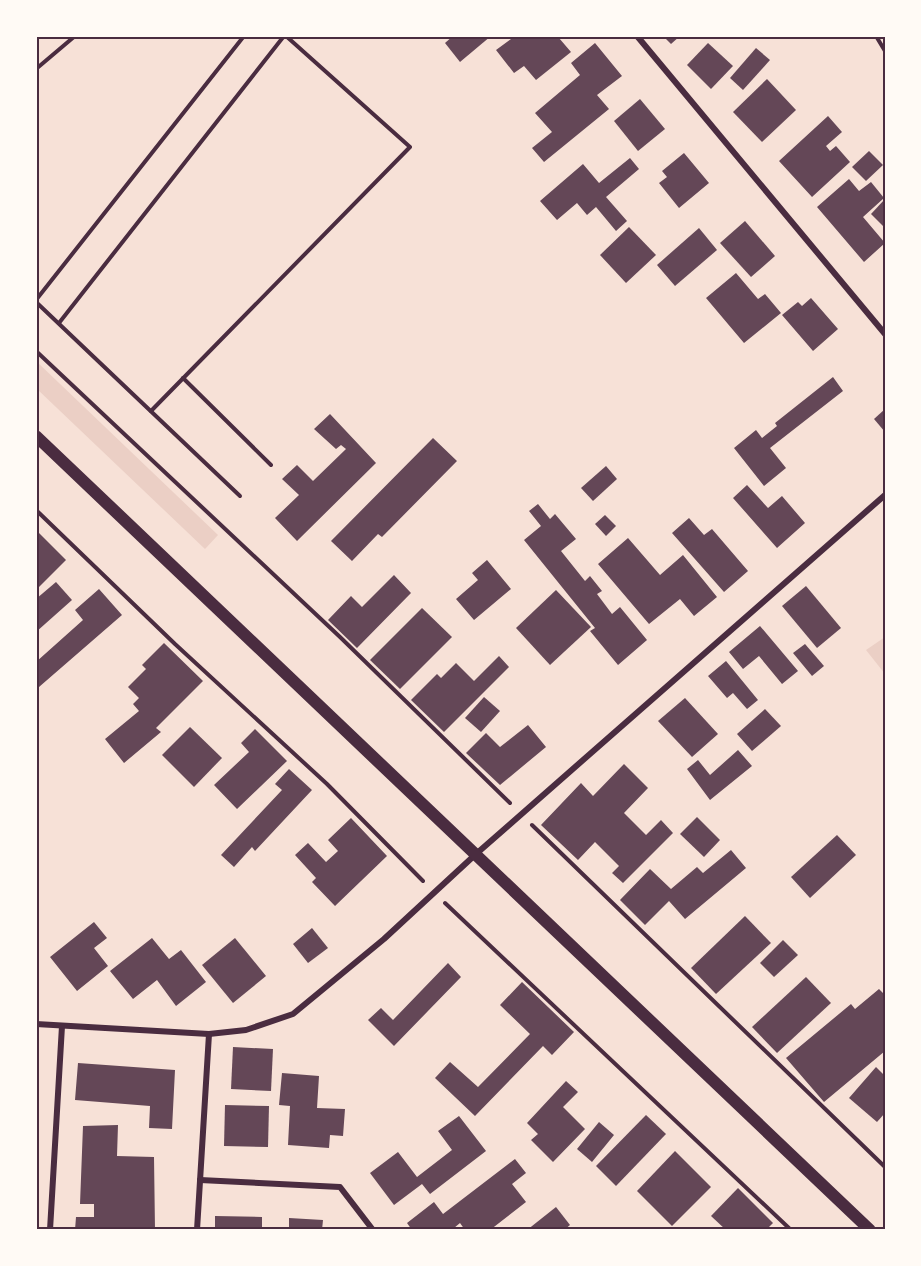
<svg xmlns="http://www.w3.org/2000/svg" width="921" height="1266" viewBox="0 0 921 1266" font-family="'DM Sans',sans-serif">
<rect width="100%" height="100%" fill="#f7e1d7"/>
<g fill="#ebcfc5">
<polygon points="36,361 218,535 205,549 36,388"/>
<polygon points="885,637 885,674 866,650"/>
</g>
<g fill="#644757">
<polygon points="453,36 491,36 460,62 445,43"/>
<polygon points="515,36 562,36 559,38 571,52 536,80 524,66 514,73 496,50"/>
<polygon points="663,36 680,36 671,44"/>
<polygon points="595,43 622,76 597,95 609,109 544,162 532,148 552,132 535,113 580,75 571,63"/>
<polygon points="708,43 733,66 711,89 687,65"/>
<polygon points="756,48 770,60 743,90 730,78"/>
<polygon points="767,79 796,110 762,142 733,112"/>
<polygon points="640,99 665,129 638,151 614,121"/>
<polygon points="828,116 842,132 826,146 830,151 836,146 850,162 812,197 779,161"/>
<polygon points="869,151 883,165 866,181 852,167"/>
<polygon points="684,153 709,183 679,208 659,183 667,177 662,171"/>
<polygon points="630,158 639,169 606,197 627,221 616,231 596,207 587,215 577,203 557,220 540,201 583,164 599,183"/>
<polygon points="849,179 859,191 871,182 884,198 863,217 885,243 864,262 817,207"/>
<polygon points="885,199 885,228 871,214"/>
<polygon points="745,221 775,256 751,277 720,243"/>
<polygon points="629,227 656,255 626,283 600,255"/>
<polygon points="699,228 717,250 675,286 657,265"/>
<polygon points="736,273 758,299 765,294 781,313 744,343 706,298"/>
<polygon points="811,298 838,329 813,351 782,315 798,302 802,306"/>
<polygon points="833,377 843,391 770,448 786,468 764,486 734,448 756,430 762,438 777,426 775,423"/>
<polygon points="885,409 885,432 874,419"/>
<polygon points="330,414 376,463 297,541 275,518 299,495 282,479 297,465 313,481 346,449 341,445 336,449 314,429"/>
<polygon points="433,438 457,461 382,537 378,534 352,561 331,541"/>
<polygon points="606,466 617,479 593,501 581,488"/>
<polygon points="747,485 768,508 782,496 805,523 777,548 733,498"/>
<polygon points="538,504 550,519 555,514 576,539 561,551 585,581 590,576 602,591 597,594 612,614 620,607 647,640 618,665 590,631 595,628 524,540 541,526 529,511"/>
<polygon points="605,515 616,526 606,536 595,524"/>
<polygon points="689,518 704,535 712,529 748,571 724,592 672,533"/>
<polygon points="36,530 66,560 36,590"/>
<polygon points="628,538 660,575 683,555 717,597 694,616 680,599 649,624 598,564"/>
<polygon points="487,560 511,589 474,620 456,599 478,580 472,573"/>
<polygon points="394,575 411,593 357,648 328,620 351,596 362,607"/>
<polygon points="56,582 72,600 36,632 36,599"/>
<polygon points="806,586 841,628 817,648 782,606"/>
<polygon points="99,589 122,615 39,687 36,683 36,662 83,620 75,610"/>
<polygon points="556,590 591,627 550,665 516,628"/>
<polygon points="422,608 452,637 400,689 370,660"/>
<polygon points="760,626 798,671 782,684 759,656 743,669 729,652"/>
<polygon points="164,643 203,681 156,728 161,732 124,763 105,739 139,711 133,704 139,698 128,687 146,669 142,665"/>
<polygon points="805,644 824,666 812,676 793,653"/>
<polygon points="499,656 509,667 444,732 411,700 437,674 441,678 456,663 474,681"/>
<polygon points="726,661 758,700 747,709 733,693 727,698 708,676"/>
<polygon points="484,697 500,711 481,732 465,718"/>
<polygon points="685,698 718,734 692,757 658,721"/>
<polygon points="765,709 781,726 752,751 737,734"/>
<polygon points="528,725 546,747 500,785 466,753 486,733 500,747"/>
<polygon points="190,727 222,758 194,787 162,755"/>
<polygon points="255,729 287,761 237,809 214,785 249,752 241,743"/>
<polygon points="738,750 752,766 710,800 687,769 698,760 710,775"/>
<polygon points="624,764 648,788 624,813 646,835 661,820 673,833 623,883 612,873 619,866 595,842 578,860 541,825 581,783 593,796"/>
<polygon points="289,769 312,790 255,851 252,847 234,867 221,855 282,790 275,784"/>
<polygon points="697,817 720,840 704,857 680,834"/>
<polygon points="351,818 387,856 335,906 312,882 316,878 295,855 308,843 326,862 338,851 328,840"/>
<polygon points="837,835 856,855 810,898 791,877"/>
<polygon points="731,850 746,868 685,919 669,901 645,925 620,900 650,869 671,889 697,867 703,873"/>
<polygon points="745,916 771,943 716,994 691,968"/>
<polygon points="94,922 107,938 94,948 108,966 77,991 50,957"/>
<polygon points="312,928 328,948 308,963 293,944"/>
<polygon points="152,938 169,959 181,950 206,982 176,1006 157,980 133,999 110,971"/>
<polygon points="235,938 266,976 233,1003 202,965"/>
<polygon points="783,940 798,955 774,977 760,963"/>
<polygon points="448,963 461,977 394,1046 368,1020 381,1008 393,1020"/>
<polygon points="806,977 831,1003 777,1053 752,1027"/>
<polygon points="522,982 574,1032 552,1055 543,1046 475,1116 435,1078 450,1062 478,1087 530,1034 500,1005"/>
<polygon points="879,989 885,995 885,1051 824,1102 786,1058 851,1004 855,1009"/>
<polygon points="233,1047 273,1049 271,1091 231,1089"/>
<polygon points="78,1063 175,1070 172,1129 149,1128 150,1106 75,1100"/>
<polygon points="876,1067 885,1076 885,1113 877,1122 849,1098"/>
<polygon points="282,1073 319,1076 317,1108 345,1109 343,1136 330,1135 329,1148 288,1145 290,1106 279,1105"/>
<polygon points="566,1081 578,1092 563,1107 585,1129 553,1162 531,1140 538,1134 527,1123"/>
<polygon points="225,1105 269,1106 268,1147 224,1146"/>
<polygon points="646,1115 666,1134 616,1186 596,1166"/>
<polygon points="459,1116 486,1151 430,1194 422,1184 394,1205 370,1173 398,1152 417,1177 452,1150 438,1131"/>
<polygon points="599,1122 614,1135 592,1162 577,1149"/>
<polygon points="118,1125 117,1156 154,1157 155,1230 75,1230 76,1217 94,1217 94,1204 80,1204 83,1126"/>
<polygon points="675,1151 711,1187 672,1226 637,1191"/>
<polygon points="515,1159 526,1173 512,1184 526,1202 490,1230 465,1230 460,1223 454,1228 456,1230 412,1230 407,1223 434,1202 443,1214"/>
<polygon points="738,1188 773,1223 766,1230 726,1230 711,1216"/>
<polygon points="556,1207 570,1225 564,1230 527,1230"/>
<polygon points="215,1216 262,1217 262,1230 215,1230"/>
<polygon points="289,1218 323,1220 322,1230 289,1230"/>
</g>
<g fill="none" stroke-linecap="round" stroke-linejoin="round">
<g stroke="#4a2c40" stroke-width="4">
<polyline points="876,36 885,51"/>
<polyline points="36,69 75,36"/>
<polyline points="36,300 244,36"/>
<polyline points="36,302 240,496"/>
<polyline points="59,323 284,36"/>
<polyline points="36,351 340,637 510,803"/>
<polyline points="183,378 271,465"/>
<polyline points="151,411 410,147 286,36"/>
<polyline points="36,510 175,644 327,784 423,881"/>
<polyline points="532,825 885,1167"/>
<polyline points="445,903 791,1230"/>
</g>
<g stroke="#4a2c40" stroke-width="6">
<polyline points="637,36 885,334"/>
<polyline points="36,1024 209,1034 246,1030 293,1014 384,939 476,854 885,495"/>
<polyline points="200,1180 340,1187 373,1230"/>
<polyline points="50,1230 62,1026"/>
<polyline points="197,1230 209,1034"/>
</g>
<polyline stroke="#4a2c40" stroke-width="12" points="36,436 870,1230"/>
</g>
<rect width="921" height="1266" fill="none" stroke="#fffaf5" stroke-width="75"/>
<rect x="38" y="38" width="846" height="1190" fill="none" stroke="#4a2c40" stroke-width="2"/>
</svg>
